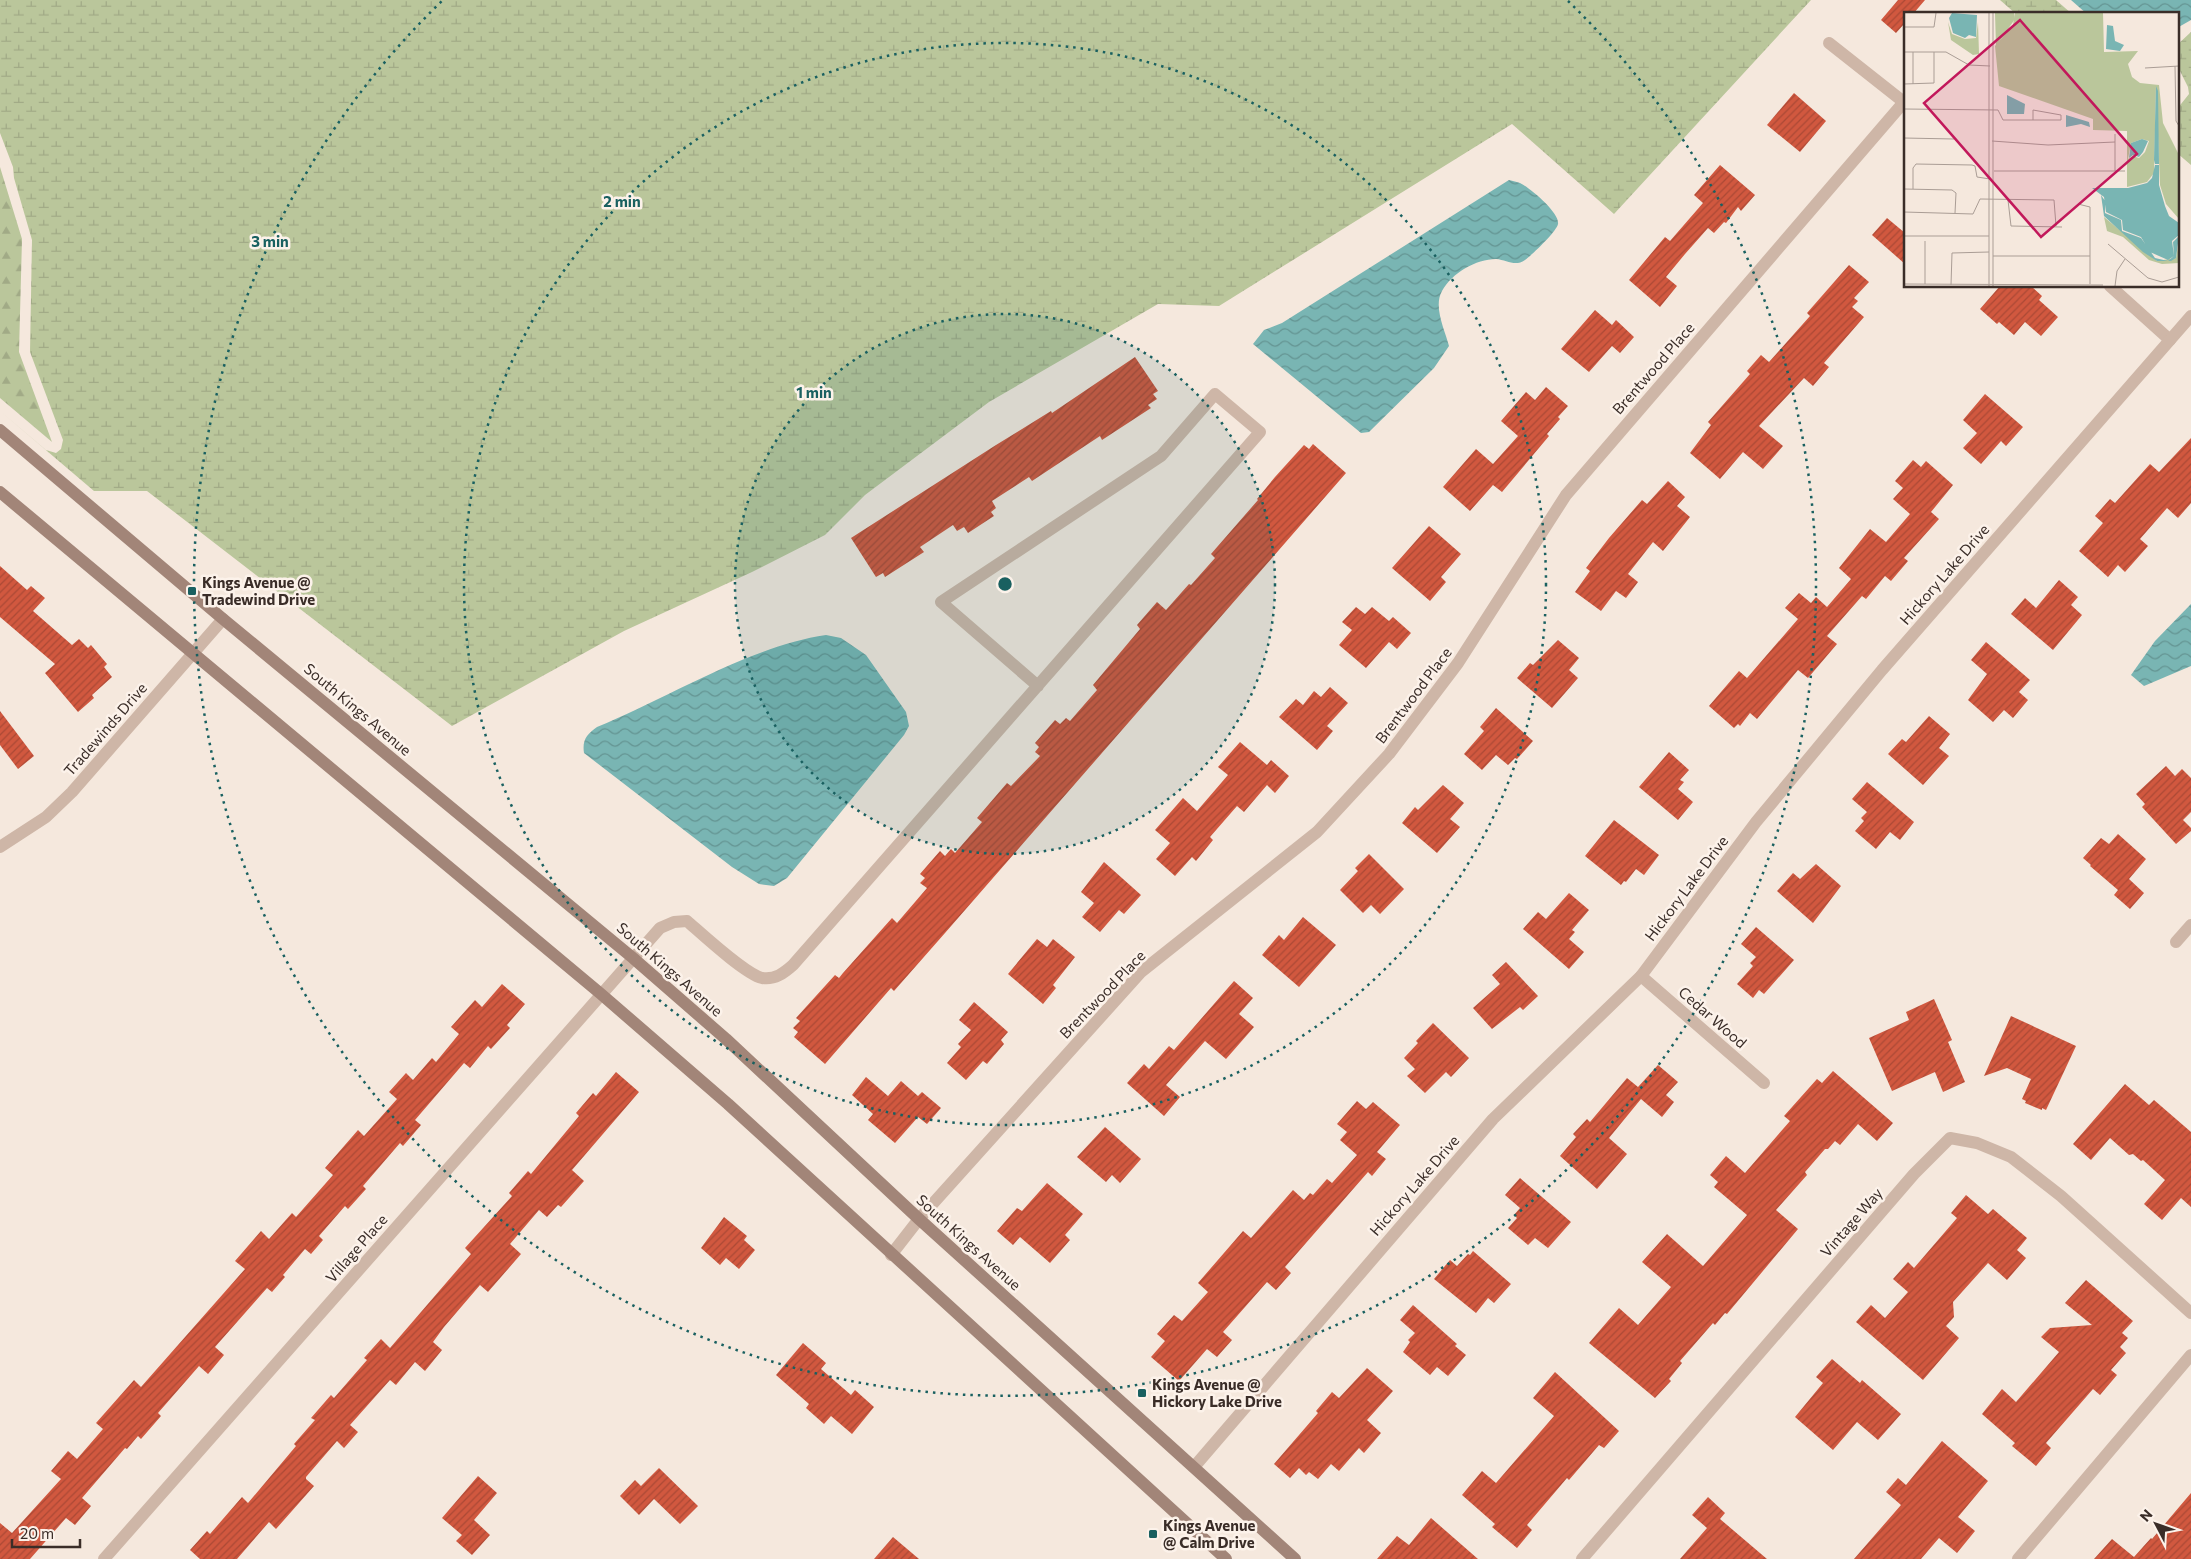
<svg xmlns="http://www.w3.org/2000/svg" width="2191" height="1559" viewBox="0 0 2191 1559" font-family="Commissioner,sans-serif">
<defs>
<pattern id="forest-firs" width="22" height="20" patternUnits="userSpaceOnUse" patternTransform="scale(1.25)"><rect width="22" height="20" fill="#bac69b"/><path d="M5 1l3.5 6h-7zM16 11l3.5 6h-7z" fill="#a1aa86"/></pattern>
<pattern id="wetland-marsh" width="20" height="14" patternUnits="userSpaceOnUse" patternTransform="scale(1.25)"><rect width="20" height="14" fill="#bac69b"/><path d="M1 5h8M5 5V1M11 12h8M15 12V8" fill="none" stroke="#a1aa86"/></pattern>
<pattern id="water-waves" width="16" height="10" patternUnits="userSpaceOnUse" patternTransform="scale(1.25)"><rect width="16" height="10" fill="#79b5b3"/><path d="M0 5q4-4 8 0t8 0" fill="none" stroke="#649492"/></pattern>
<pattern id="building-hatch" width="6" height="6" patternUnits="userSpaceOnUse" patternTransform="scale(1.25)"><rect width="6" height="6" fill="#d1583f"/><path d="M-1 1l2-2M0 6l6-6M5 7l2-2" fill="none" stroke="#ab4935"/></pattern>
</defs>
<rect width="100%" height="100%" fill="#f5e8dd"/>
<polygon fill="url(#forest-firs)" points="0,167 22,239 19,352 52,442 0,398"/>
<g fill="url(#wetland-marsh)">
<polygon points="0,0 1811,0 1614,214 1512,124 1219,306 1158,304 989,402 865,495 825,535 752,572 624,631 452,726 147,491 94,491 0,411 46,450 56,453 61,449 63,440 30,352 32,240 14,178 13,167 0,133"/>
<polygon points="2000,0 2056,0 2072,14 2016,14"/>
<polygon points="2191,32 2191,165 2177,153 2177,109 2189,94 2188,87 2177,65 2177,45"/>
</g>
<g fill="url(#water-waves)">
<polygon points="2071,0 2191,0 2191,20 2177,28 2177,14 2087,14"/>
<path d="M1509,180C1513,181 1517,182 1520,183C1530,188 1560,213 1558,224C1557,231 1532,255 1525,260C1515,267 1507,260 1496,259C1476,259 1452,273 1442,291C1433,307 1445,330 1449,346L1434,368L1369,432L1361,433L1253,344L1264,330L1282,323Z"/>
<polygon points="2191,604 2191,666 2144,686 2131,675 2155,641"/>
<path d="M826,635L841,638L866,655L906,712L909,726L904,735L787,878L774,886L759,884L732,867L584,753C582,740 587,734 597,727C668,698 750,646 826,635Z"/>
</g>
<g fill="url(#building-hatch)">
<polygon points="1898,0 1925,0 1913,14 1905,14 1905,23 1896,33 1881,20"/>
<polygon points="1794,93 1826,121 1800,152 1767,125"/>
<polygon points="1720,165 1755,195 1741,211 1738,207 1726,223 1724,222 1714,233 1708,228 1685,254 1666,277 1677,286 1660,307 1629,280 1665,237 1670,241 1703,203 1694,195"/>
<polygon points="1887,218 1905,233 1905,264 1872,235"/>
<polygon points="1849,265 1869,282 1854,298 1858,301 1852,307 1864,317 1824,363 1829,367 1813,386 1804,378 1759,426 1783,446 1763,469 1743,452 1720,479 1690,453 1711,425 1708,422 1750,374 1747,371 1761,355 1769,362 1810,316 1807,313"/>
<polygon points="2000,286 2031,286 2042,296 2039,300 2058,317 2041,336 2025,322 2014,335 1999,322 1997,324 1980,309"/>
<polygon points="1595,310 1612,325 1616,320 1634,337 1620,353 1612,346 1589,372 1561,349"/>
<polygon points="1135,357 1158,391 1153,394 1157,399 1148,405 1151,408 1102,440 1100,436 1032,481 1029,477 992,501 996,508 991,512 994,516 968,533 964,527 957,531 953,525 920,547 924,552 885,577 883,573 876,577 851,538 996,445 1051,411 1052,413"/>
<polygon points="1546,387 1568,406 1558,417 1560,419 1547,434 1549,436 1502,492 1493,485 1470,511 1443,487 1476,449 1493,464 1518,436 1501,421 1526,392 1535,400"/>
<polygon points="1985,394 2023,427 2006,446 2001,441 1981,464 1963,448 1977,433 1963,420"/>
<polygon points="2191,438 2191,503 2178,518 2167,508 2140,539 2148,546 2125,572 2118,565 2108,577 2079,551 2103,523 2095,516 2110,499 2115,503 2150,464 2159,472"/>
<polygon points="1313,444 1346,473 945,933 894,991 891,988 825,1064 794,1037 798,1032 793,1028 800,1021 796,1018 835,975 839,978 843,973 892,918 897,923 927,888 920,883 925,878 920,874 940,851 945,856 951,849 955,853 982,822 977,818 1007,783 1011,786 1040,756 1035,752 1039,747 1035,743 1055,720 1060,724 1066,718 1070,721 1097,690 1093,685 1140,629 1137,625 1157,602 1166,610 1189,584 1191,585 1215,558 1211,554 1258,500 1257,499 1275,477 1304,445 1309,449"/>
<polygon points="1913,460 1921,467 1926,461 1953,485 1931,512 1939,519 1904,558 1908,561 1891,581 1885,576 1866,599 1862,596 1827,636 1837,644 1808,678 1798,670 1757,719 1750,713 1740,726 1738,724 1734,728 1709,706 1739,671 1747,678 1798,619 1785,608 1799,593 1811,603 1816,597 1827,607 1851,579 1839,568 1870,529 1886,542 1910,514 1893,499 1903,488 1895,481"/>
<polygon points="1668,481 1685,497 1677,506 1690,517 1663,551 1653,542 1628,574 1638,582 1626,598 1616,591 1601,611 1575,592 1590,571 1586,568 1609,538 1642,500 1647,504"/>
<polygon points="1429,526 1461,554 1441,577 1446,582 1430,601 1392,568"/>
<polygon points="0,566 27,590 31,586 45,598 33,611 72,645 79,639 88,648 91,645 107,664 104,667 112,677 92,695 94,698 78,712 45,673 55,664 0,617"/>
<polygon points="2059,580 2078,597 2071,605 2082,615 2053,650 2011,614 2025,598 2036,608"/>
<polygon points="1356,607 1365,614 1372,607 1389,621 1393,617 1411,633 1397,649 1389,642 1366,668 1339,645 1352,630 1342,622"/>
<polygon points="1558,640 1579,658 1569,670 1578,678 1552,708 1517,678 1530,663 1533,665"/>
<polygon points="1986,642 2030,680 2019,692 2028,700 2013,718 2004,710 1993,722 1968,700 1987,674 1971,660"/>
<polygon points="1330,687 1348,703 1327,726 1333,731 1317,750 1279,717 1296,699 1303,705 1314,691 1321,697"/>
<polygon points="1496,708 1533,741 1517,759 1515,758 1508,765 1496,755 1482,770 1464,754 1484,731 1480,727"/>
<polygon points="0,711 34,756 18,769 0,745"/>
<polygon points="1929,716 1950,734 1939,748 1949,756 1923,785 1888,754 1902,739 1906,742"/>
<polygon points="1240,742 1267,765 1271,760 1289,776 1275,793 1267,785 1244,812 1237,806 1210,837 1213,840 1196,861 1192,857 1175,876 1156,859 1170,843 1155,830 1183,798 1197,811 1228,775 1218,767"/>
<polygon points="1669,752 1689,770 1680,780 1684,782 1678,789 1693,802 1678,820 1639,787"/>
<polygon points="2166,766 2175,776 2182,769 2191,778 2191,812 2183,820 2191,828 2191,831 2176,844 2142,807 2145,804 2136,794"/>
<polygon points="1867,782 1914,822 1900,840 1890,832 1876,849 1855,831 1864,821 1861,818 1867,812 1852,799"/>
<polygon points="1443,785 1464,803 1450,819 1460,827 1437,853 1402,823 1415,807 1418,810"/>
<polygon points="1614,820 1659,855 1644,875 1636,869 1626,882 1624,881 1621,885 1585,856"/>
<polygon points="2118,834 2146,859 2129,879 2144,893 2130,909 2114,895 2118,890 2090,866 2091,865 2083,858 2101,838 2109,844"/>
<polygon points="1369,854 1404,889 1380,914 1371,905 1363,913 1340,890 1358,871 1355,868"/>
<polygon points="1104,862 1141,895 1124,914 1119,910 1100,932 1082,917 1094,903 1081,892"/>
<polygon points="1816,864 1841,886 1813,923 1777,891 1793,873 1800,879"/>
<polygon points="1569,893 1589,910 1572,930 1575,932 1569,939 1584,952 1569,969 1523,929 1538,912 1546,919"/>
<polygon points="1303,917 1336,945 1299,987 1262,955 1279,935 1284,940"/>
<polygon points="1756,927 1794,960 1764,994 1759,990 1753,998 1737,984 1753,966 1750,963 1756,957 1741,944"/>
<polygon points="1037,939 1047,947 1053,939 1075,957 1053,985 1056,988 1043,1004 1008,974"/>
<polygon points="1506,962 1538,996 1523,1010 1520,1007 1492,1029 1473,1008 1500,984 1492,975"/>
<polygon points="1234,981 1253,998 1239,1014 1254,1027 1226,1059 1205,1041 1166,1085 1180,1097 1164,1116 1127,1083 1144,1064 1149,1069 1169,1046 1174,1050"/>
<polygon points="502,984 525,1004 507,1025 510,1028 491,1049 488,1046 470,1068 464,1063 415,1120 421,1125 403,1146 400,1143 363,1186 366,1189 348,1209 345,1206 319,1236 323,1240 311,1254 305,1249 283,1275 285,1277 272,1292 267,1288 215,1347 224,1355 208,1374 199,1366 158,1413 161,1416 141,1439 138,1436 127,1449 125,1448 82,1498 91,1506 75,1525 66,1518 30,1559 0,1559 0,1523 12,1533 61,1479 51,1471 68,1451 77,1459 103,1429 96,1423 134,1380 141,1387 245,1269 235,1261 261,1231 269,1239 292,1213 296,1217 333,1175 325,1168 358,1130 364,1136 397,1099 389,1092 406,1073 413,1080 432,1058 436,1062 459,1034 451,1027 475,1000 482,1007"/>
<polygon points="1934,999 1952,1040 1948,1042 1965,1082 1943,1092 1935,1072 1892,1091 1869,1038 1909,1020 1906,1012"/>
<polygon points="974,1002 1008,1032 1001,1040 1004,1044 987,1064 983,1061 966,1080 947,1063 961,1047 958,1044 971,1030 959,1020"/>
<polygon points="2011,1016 2076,1046 2046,1110 2042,1108 2042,1110 2025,1103 2026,1101 2022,1099 2031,1079 2007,1068 1984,1076"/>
<polygon points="1433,1023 1469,1058 1451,1077 1446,1072 1425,1093 1407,1076 1415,1069 1404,1058 1418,1043 1416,1041"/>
<polygon points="1658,1065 1678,1082 1666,1095 1674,1102 1662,1117 1641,1099 1609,1138 1627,1154 1597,1189 1560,1156 1576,1137 1573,1134 1587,1119 1590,1122 1627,1078 1638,1087"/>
<polygon points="1833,1071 1893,1123 1877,1141 1858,1124 1840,1145 1835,1141 1828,1149 1825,1149 1805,1172 1807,1175 1776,1210 1798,1229 1727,1314 1725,1313 1715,1325 1713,1323 1680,1361 1682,1363 1669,1379 1671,1381 1655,1398 1589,1343 1619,1308 1638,1325 1671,1287 1642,1262 1667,1234 1703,1266 1747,1215 1714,1187 1718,1182 1710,1175 1726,1156 1745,1173 1790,1121 1784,1116 1817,1079 1822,1083"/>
<polygon points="616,1072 639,1092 572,1170 584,1181 561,1207 558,1205 547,1217 539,1210 510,1244 521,1254 488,1292 480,1285 444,1327 433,1342 442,1350 425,1371 415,1362 396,1385 390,1380 350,1425 358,1432 344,1448 337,1441 306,1477 306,1479 314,1486 276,1529 269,1522 237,1559 200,1559 190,1550 207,1531 210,1534 242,1497 248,1503 296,1446 294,1444 315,1420 311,1418 331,1395 334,1398 367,1360 364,1358 381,1339 390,1348 471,1254 465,1248 512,1196 509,1193 528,1171 531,1174 579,1116 576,1113 593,1093 596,1096"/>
<polygon points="866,1077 888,1096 901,1081 918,1096 922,1092 941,1108 927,1124 918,1117 895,1143 868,1120 873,1114 852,1095"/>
<polygon points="2125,1084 2149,1105 2154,1100 2191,1132 2191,1207 2181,1198 2162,1220 2144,1204 2165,1180 2143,1160 2141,1161 2133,1154 2129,1155 2110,1138 2091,1160 2073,1144"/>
<polygon points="1357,1101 1366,1109 1373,1102 1400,1125 1377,1152 1386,1159 1372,1176 1368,1172 1285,1267 1291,1273 1276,1290 1267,1282 1223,1332 1232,1340 1217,1357 1207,1349 1179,1381 1151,1357 1165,1341 1157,1334 1174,1315 1182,1321 1208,1292 1198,1283 1243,1231 1251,1238 1293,1190 1304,1200 1310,1193 1313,1195 1327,1179 1332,1183 1357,1155 1340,1140 1347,1132 1337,1124"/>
<polygon points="1105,1127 1141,1159 1120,1183 1112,1175 1106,1182 1077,1157"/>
<polygon points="1520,1178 1571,1222 1548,1248 1535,1238 1528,1245 1508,1228 1517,1218 1514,1215 1520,1208 1505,1195"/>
<polygon points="1047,1183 1083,1214 1065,1235 1070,1240 1050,1263 1020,1237 1013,1245 997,1231 1017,1208 1022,1211"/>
<polygon points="1966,1195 1988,1214 1993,1209 2027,1238 2017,1250 2026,1258 2007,1280 1988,1263 1953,1302 1954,1317 1946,1326 1959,1338 1923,1380 1856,1322 1871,1305 1885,1318 1908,1292 1893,1279 1908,1262 1914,1268 1957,1218 1951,1213"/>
<polygon points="724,1217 747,1236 744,1240 755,1250 739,1269 726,1258 720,1265 701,1248"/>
<polygon points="1473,1251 1511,1284 1494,1303 1488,1298 1476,1313 1434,1279 1450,1260 1457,1266 1468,1254 1470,1255"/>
<polygon points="2086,1280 2133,1321 2122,1333 2128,1338 2120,1347 2126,1353 2111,1370 2117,1375 2100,1395 2093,1389 2046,1443 2051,1448 2036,1466 2012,1446 2015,1443 1982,1414 2002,1389 2016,1402 2059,1352 2041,1337 2050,1328 2092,1325 2065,1303"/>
<polygon points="1413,1305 1457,1344 1455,1346 1466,1355 1448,1376 1437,1367 1430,1375 1403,1352 1410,1342 1408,1340 1415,1333 1400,1320"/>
<polygon points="803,1343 826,1363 821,1369 851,1395 855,1390 874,1407 852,1434 831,1416 824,1424 806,1408 809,1404 776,1375"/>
<polygon points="1832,1359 1860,1383 1862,1380 1901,1414 1878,1440 1857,1422 1833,1450 1795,1417 1823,1383 1816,1377"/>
<polygon points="1367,1368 1393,1391 1367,1420 1381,1433 1364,1453 1359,1448 1339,1471 1331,1464 1318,1479 1309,1472 1306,1475 1299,1468 1290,1478 1274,1464 1318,1413 1316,1411 1332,1392 1339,1398"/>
<polygon points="1555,1372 1619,1431 1604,1448 1599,1445 1569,1480 1567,1478 1527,1525 1532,1530 1517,1548 1492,1527 1495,1524 1462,1495 1482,1471 1496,1483 1554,1416 1533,1398"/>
<polygon points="1942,1441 1988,1481 1958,1517 1975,1531 1957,1553 1939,1538 1921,1559 1854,1559 1901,1505 1886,1492 1898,1478 1906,1485"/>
<polygon points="659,1468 698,1506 680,1524 654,1499 639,1515 620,1496 635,1480 641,1486"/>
<polygon points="478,1476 497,1493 474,1520 490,1535 472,1555 456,1541 462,1535 442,1518"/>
<polygon points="2191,1493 2191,1559 2094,1559 2112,1539 2134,1557 2151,1538 2152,1539"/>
<polygon points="1708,1497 1725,1513 1720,1519 1767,1559 1680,1559 1707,1528 1692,1515"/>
<polygon points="1431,1518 1478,1559 1377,1559 1397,1536 1409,1545"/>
<polygon points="893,1537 919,1559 874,1559"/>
</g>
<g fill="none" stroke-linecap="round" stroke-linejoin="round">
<g stroke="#ceb6a7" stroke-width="12">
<polyline points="1829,43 1905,103"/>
<polyline points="2110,286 2170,340"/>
<polyline points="0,847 46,817 72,792 223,619"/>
<polyline points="2176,942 2191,925"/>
<polyline points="1641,976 1764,1083"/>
<polyline points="891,1255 919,1219 1141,972 1317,832 1389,754 1458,663 1566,495 1904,102"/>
<polyline points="1194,1467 1493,1119 1641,976 1756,822 1882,670 2191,316"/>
<path d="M104,1559L660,928L674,922L687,921C702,934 745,974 762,978C775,980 784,973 793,965L1260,432L1215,394L1161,456L941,602L1038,686"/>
<polyline points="1582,1559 1914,1174 1950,1138 1977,1143 2011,1157 2061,1196 2191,1313"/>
<polyline points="2018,1559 2191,1355"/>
</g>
<g stroke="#a28578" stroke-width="12">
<polyline points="0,430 223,619 633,958 726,1039 919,1219 1295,1559"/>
<polyline points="0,492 601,994 728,1104 1226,1559"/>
</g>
</g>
<circle cx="1005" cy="584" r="270" fill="#196060" fill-opacity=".12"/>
<g fill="none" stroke="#196060" stroke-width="2.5" stroke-dasharray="2.5 5">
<circle cx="1005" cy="584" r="270"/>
<circle cx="1005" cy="584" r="541"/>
<path d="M1568 1A811 811 0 1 1 442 1"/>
</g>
<g fill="#196060" stroke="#fcf2ea" stroke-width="2">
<rect x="187" y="586" width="10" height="10" rx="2.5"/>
<rect x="1137" y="1388" width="10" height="10" rx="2.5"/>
<rect x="1148" y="1529" width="10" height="10" rx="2.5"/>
</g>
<g text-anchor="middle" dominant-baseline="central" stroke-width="5" stroke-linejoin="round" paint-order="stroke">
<g font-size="15" fill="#3a2d28" stroke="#fcf2ea">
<text transform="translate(1653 368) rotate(-49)">Brentwood Place</text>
<text transform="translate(1944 574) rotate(-49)">Hickory Lake Drive</text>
<text transform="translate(1413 695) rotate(-53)">Brentwood Place</text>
<text transform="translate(358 709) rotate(40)">South Kings Avenue</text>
<text transform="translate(105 729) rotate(-49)">Tradewinds Drive</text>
<text transform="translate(1686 888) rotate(-53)">Hickory Lake Drive</text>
<text transform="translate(670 969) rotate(41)">South Kings Avenue</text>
<text transform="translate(1102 994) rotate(-46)">Brentwood Place</text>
<text transform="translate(1713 1017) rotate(41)">Cedar Wood</text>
<text transform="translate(1414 1185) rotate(-49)">Hickory Lake Drive</text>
<text transform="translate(1851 1222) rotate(-49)">Vintage Way</text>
<text transform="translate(969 1242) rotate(42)">South Kings Avenue</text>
<text transform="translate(356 1248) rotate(-49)">Village Place</text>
</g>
<g font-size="15" font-weight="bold" fill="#3a2d28" stroke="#fcf2ea" text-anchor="start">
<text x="202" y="582">Kings Avenue @<tspan x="202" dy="17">Tradewind Drive</tspan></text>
<text x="1152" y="1384">Kings Avenue @<tspan x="1152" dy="17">Hickory Lake Drive</tspan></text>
<text x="1163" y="1525">Kings Avenue<tspan x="1163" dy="17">@ Calm Drive</tspan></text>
</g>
</g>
<g transform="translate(1904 12)">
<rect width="275" height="275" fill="#f5e8dd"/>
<path d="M91,1H110L111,7L92,34Z" fill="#bac69b"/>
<path d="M111,1H199L200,40L234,39L224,52L228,65L236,71L255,73L259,111L275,143V207L262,192L256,173L252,74L250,161L243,170L223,175V119L189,118V107L95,74L91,34L109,13ZM238,127L245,129L241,140L235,146L229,144L224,147L227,131ZM44,10L48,22L61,27L72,26L74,10L75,42L69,43L47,28ZM200,205L253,249L272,246L275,229V251L258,252L245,248L219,225L203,219Z" fill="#bac69b" fill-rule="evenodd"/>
<path d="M48,1L73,3L72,25L65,23L61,26L49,21L45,6ZM203,13L209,14L211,29L220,33L216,39L202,37ZM252,74L254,79L255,152H251L250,148ZM103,83L121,92L120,102H103ZM162,103L185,110L186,115L177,112L162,115ZM238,127L244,129L239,140L235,145L229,143L225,146L227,131ZM251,153H255V173L261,194L265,204L275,211V223L268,229L270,244L264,248L246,240L237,225L219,218L218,208L202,200L200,185L188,176H224L243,171L248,166ZM197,183L201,189V201L217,208L218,219L237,226L251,246L264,249L270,244L269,230L275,224L272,246L267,249H253L239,240L200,204Z" fill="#79b5b3"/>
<path fill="none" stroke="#aa9d95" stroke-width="1" d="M85,1V274M0,15H30L32,1M0,40H42L65,53L86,54M271,54L272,109L275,114M241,56L275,54M0,72L30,71V40M9,72V40M0,97L94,98L99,108H157V103L129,98V108M0,126L50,127M88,129L144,133L211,130M90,159H221M211,159V122M0,177L48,178L52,181L51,201M9,177V156L12,152L68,153L71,154L73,165L86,167M104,188L107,214L158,215M174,192L186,195V272M0,200L69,202L76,187L150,188L152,214M0,224H85M21,229V272M204,232L244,266L258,270L275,265M89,244H186M0,272L199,273M47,273L48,241L85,240M89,274V1M211,274L213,259L221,247"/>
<path fill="#c2185b" fill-opacity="0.15" stroke="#c2185b" stroke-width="2.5" d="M116,8L233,142L137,225L20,91Z"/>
<rect width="275" height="275" fill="none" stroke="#3a2d28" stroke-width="2.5"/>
</g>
<circle cx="1005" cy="584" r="8" fill="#196060" stroke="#fcf2ea" stroke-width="2.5"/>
<g font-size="15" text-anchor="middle" font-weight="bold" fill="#196060" stroke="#fcf2ea" stroke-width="5" stroke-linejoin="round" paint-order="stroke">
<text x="622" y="207">2 min</text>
<text x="270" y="247">3 min</text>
<text x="814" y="398">1 min</text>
</g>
<g transform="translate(2156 1524) rotate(311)" stroke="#fcf2ea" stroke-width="4" paint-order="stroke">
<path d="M0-4L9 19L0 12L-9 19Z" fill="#3a2d28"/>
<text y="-8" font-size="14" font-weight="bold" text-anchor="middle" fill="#3a2d28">N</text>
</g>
<path d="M12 1539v8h68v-8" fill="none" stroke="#3a2d28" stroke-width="2.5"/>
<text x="20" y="1539" font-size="15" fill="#3a2d28" stroke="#fcf2ea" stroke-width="4" paint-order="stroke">20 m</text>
</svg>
